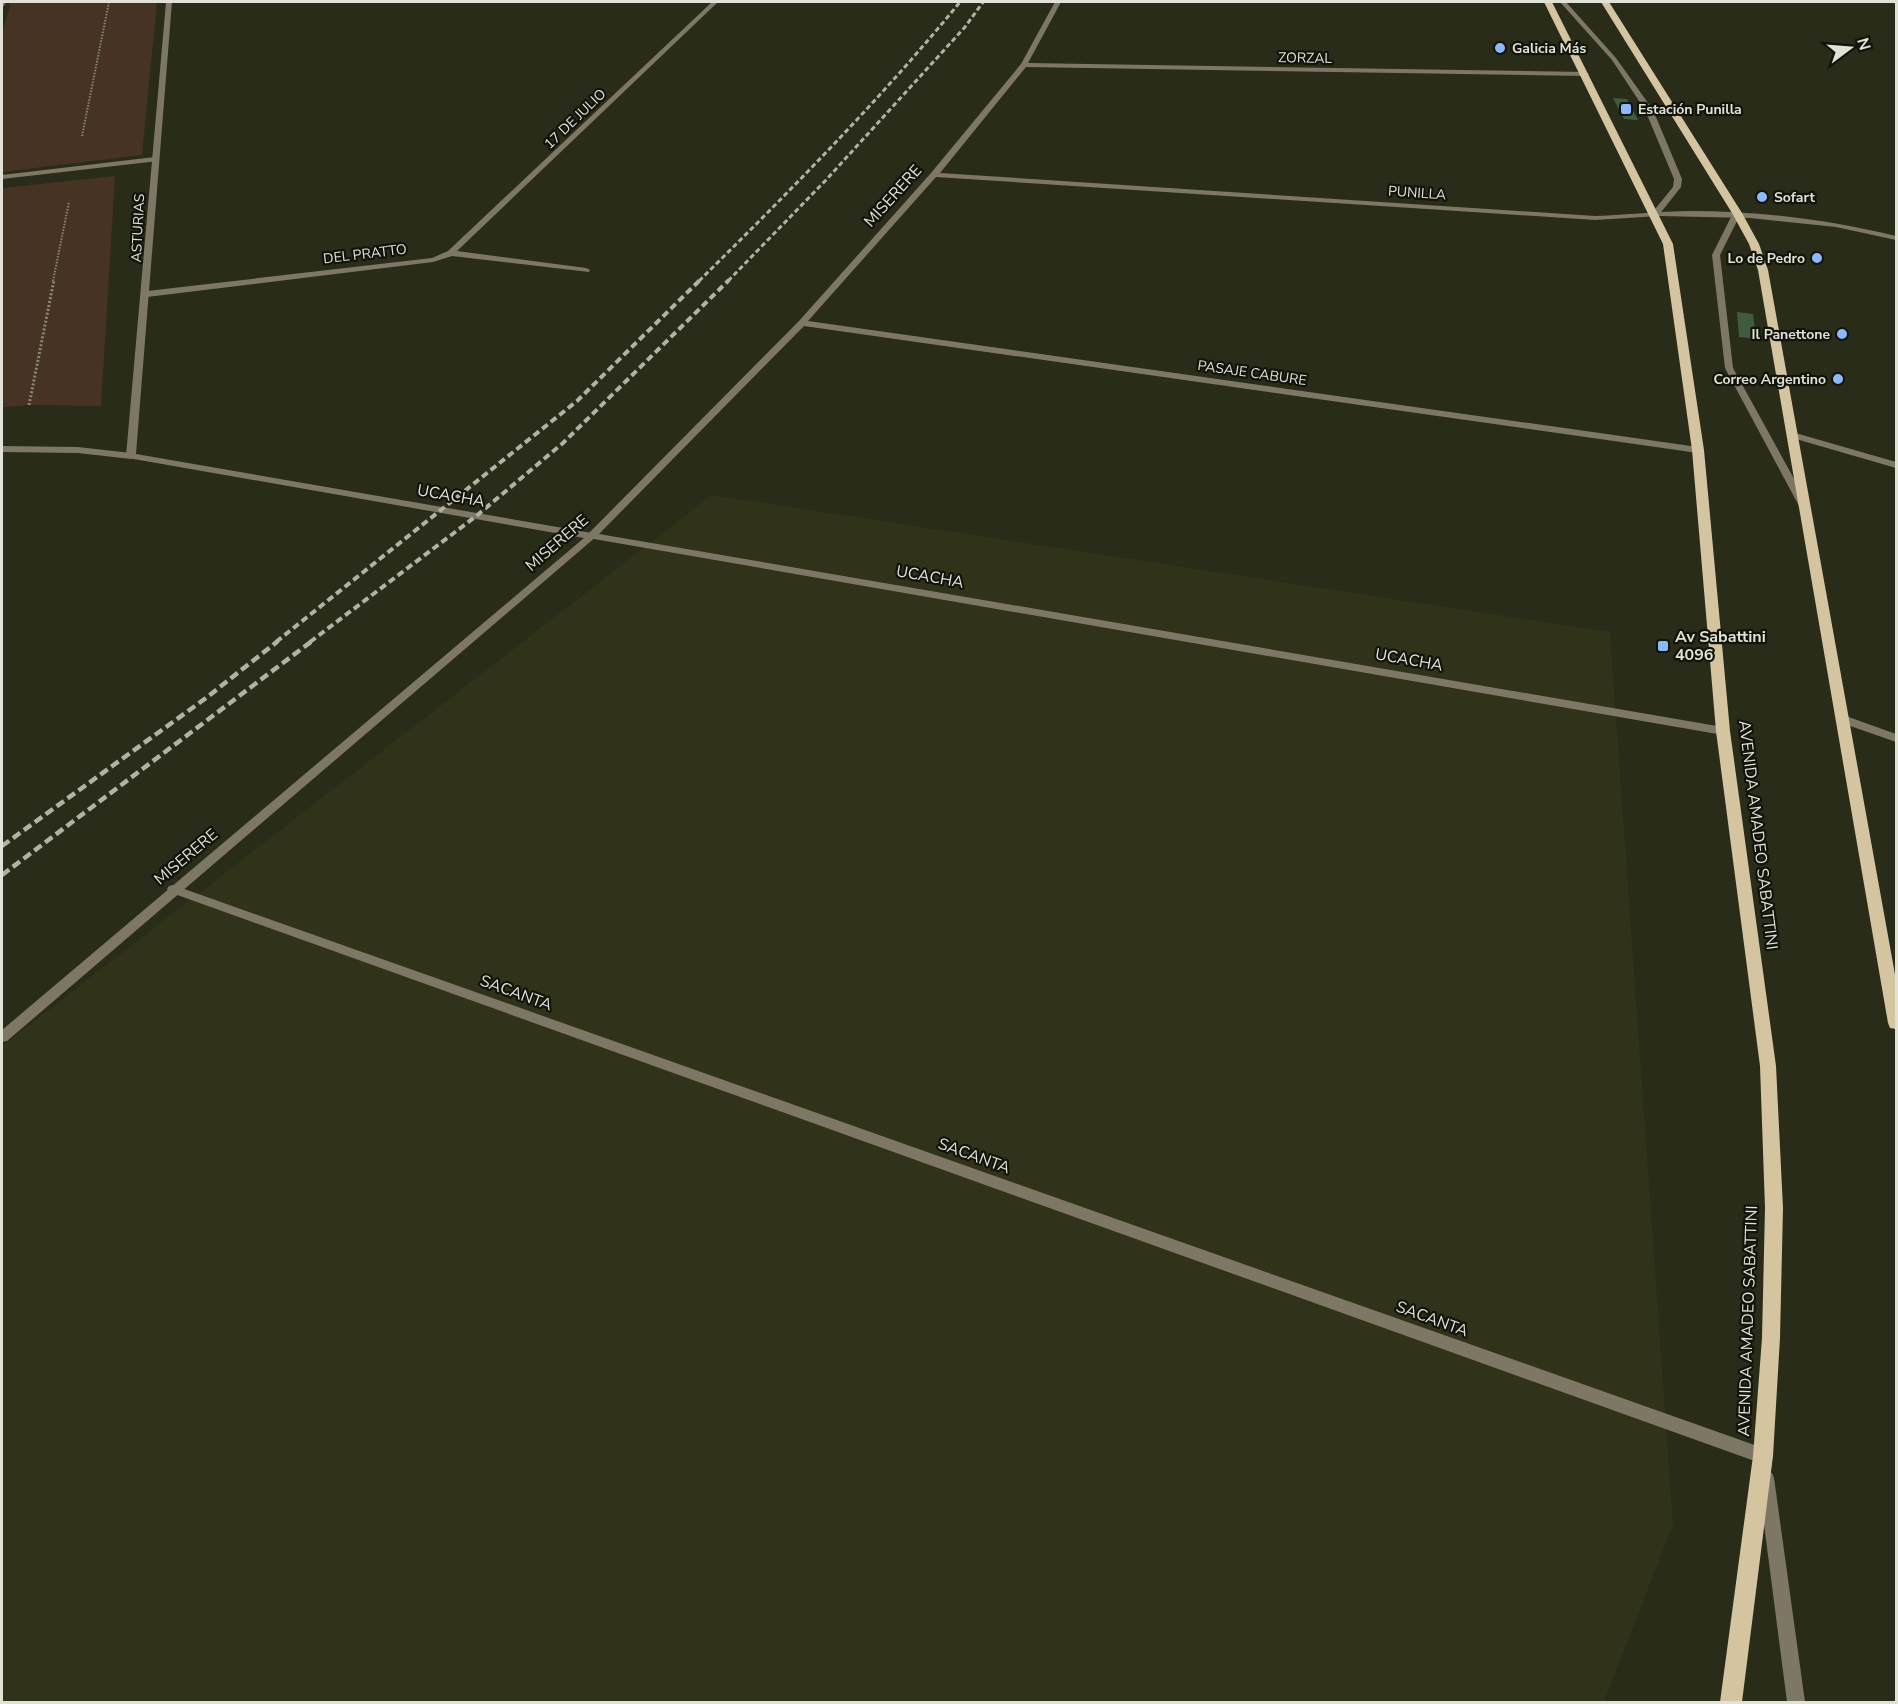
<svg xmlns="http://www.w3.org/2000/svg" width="1898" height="1704" viewBox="0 0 1898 1704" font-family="'Nunito Sans',sans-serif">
<rect width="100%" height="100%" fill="#292c19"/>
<polygon fill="#303319" points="712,495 1610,632 1673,1524 1604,1702 2,1702 2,1046"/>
<g fill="#473324">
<polygon points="11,2 157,2 142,155 2,172 2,33"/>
<polygon points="115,176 101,406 29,405 2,407 2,188"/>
</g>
<g fill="#3f5c3e">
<polygon points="1613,98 1627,99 1638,120 1624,119"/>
<polygon points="1737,312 1753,314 1756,339 1739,337"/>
</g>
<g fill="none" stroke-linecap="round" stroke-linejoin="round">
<g stroke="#87897a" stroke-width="2" stroke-dasharray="1.5 1.5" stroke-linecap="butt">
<polyline points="82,136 109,2"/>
<polyline points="53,281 69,202"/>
</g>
<polyline stroke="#87897a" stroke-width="3" stroke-dasharray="2 2" stroke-linecap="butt" points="29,405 54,280"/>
<g fill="#7e7766" fill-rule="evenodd">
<polygon points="1560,2 1566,2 1616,58 1653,110 1682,179 1681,187 1658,216 1651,214 1673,187 1674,179 1645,110 1612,60"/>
<polygon points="1734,211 1741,213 1720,255 1733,368 1809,506 1804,509 1799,506 1725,368 1712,255"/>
<polygon points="1766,1470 1772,1473 1774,1478 1805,1702 1787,1702 1758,1478 1760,1473"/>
</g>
<g fill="#7e7766" fill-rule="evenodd">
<polygon points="2,2 6,2 4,6 2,7"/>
<polygon points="712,2 718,2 457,251 586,268 590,270 589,272 452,256 433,262 147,297 143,294 147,291 432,258 448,251"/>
<path d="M1055,2H1061L1028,63L1586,72L1589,74L1586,76L1026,67L940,173L1595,216C1627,215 1659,211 1691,211C1761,211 1829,220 1896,236V240L1836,227L1750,218L1659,216L1595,220L936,177L808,321L1698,447L1703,450L1698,453L804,326L599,534L1723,727L1727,728L1729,731L1727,734L1723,735L588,538V534L799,321L931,173L1021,64Z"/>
<polygon points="155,157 159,159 158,161 2,179 2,175"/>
<polygon points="1792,432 1896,462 1896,468 1789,437 1787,435"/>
<polygon points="2,446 78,447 131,453 136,456 131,459 78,453 2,452"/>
<polygon points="1843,715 1896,734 1896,742 1839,722 1837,719 1839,716"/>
<polygon points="173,885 1763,1448 1769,1451 1771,1456 1769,1461 1763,1464 169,892 167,889 169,886"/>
</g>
<polygon fill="#7e7766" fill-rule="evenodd" points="166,2 172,2 136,454 592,533 597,536 7,1041 2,1042 2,1030 584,538 128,458 126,456"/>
<g fill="#d4c4a0" fill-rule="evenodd">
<polygon points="1544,2 1552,2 1673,244 1704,450 1730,731 1776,1066 1783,1208 1780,1338 1773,1456 1742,1702 1720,1702 1753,1456 1762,1338 1765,1208 1760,1066 1716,731 1692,450 1663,244"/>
<polygon points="1601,2 1609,2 1742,213 1759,244 1768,270 1896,980 1896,1029 1890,1028 1888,1023 1758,270 1749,244 1732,213"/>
</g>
<g stroke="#b0b2a4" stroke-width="3" stroke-dasharray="5 3" stroke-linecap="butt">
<path d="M699,281C789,192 880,100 960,2"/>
<polyline points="728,281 826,180 965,27 983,2"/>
</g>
<g stroke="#b0b2a4" stroke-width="4" stroke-dasharray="7 4" stroke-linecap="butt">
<polyline points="276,642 577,401 700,280"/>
<polyline points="310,642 475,517 563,443 729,280"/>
</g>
<g stroke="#b0b2a4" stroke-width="4.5" stroke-dasharray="9 4.5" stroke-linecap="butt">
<polyline points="2,846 206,698 278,641"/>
<polyline points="2,875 312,641"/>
</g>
</g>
<g fill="#8cb9fc" stroke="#12130b" stroke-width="2">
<circle cx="1500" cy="48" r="6"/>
<rect x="1620" y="103" width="12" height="12" rx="3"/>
<circle cx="1762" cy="197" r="6"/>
<circle cx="1817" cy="258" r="6"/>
<circle cx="1842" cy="334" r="6"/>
<circle cx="1838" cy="379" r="6"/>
<rect x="1657" y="640" width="12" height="12" rx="3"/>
</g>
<g text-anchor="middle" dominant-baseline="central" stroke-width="4.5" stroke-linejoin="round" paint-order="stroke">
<g font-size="14" font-weight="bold" fill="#e0e2d6" stroke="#12130b" text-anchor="start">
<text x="1512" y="48">Galicia Más</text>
<text x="1638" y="109">Estación Punilla</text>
<text x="1774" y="197">Sofart</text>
<text x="1805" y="258" text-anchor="end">Lo de Pedro</text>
<text x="1830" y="334" text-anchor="end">Il Panettone</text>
<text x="1826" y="379" text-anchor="end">Correo Argentino</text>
</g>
<g font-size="14" fill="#e0e2d6" stroke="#12130b">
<text transform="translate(1305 58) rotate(1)">ZORZAL</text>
<text transform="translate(575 119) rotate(-44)">17 DE JULIO</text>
<text transform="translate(1417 193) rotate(4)">PUNILLA</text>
<text transform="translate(138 228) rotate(-87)">ASTURIAS</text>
<text transform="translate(365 254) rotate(-7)">DEL PRATTO</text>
<text transform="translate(1252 373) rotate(8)">PASAJE CABURE</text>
</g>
<g font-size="16" fill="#e0e2d6" stroke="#12130b">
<text transform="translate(893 196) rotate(-48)">MISERERE</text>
<text transform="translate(451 496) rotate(10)">UCACHA</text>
<text transform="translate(557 543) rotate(-41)">MISERERE</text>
<text transform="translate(930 577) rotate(10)">UCACHA</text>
<text transform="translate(1409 660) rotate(10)">UCACHA</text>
<text transform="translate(1758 835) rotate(83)">AVENIDA AMADEO SABATTINI</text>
<text transform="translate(186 857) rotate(-40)">MISERERE</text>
<text transform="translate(516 993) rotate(20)">SACANTA</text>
<text transform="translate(974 1156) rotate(20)">SACANTA</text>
<text transform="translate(1432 1319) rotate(20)">SACANTA</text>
<text transform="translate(1748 1321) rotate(-88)">AVENIDA AMADEO SABATTINI</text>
</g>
<g font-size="16" font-weight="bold" fill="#e0e2d6" stroke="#12130b" text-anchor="start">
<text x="1675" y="637">Av Sabattini<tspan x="1675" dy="18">4096</tspan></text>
</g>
</g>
<rect width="1898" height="1704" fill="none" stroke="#e0e2d6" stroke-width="6"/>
<g transform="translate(1850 48) rotate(74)" stroke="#12130b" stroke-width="4.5" paint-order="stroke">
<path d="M0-4.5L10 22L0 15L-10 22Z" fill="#e0e2d6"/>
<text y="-9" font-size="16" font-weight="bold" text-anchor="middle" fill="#e0e2d6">N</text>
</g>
</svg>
